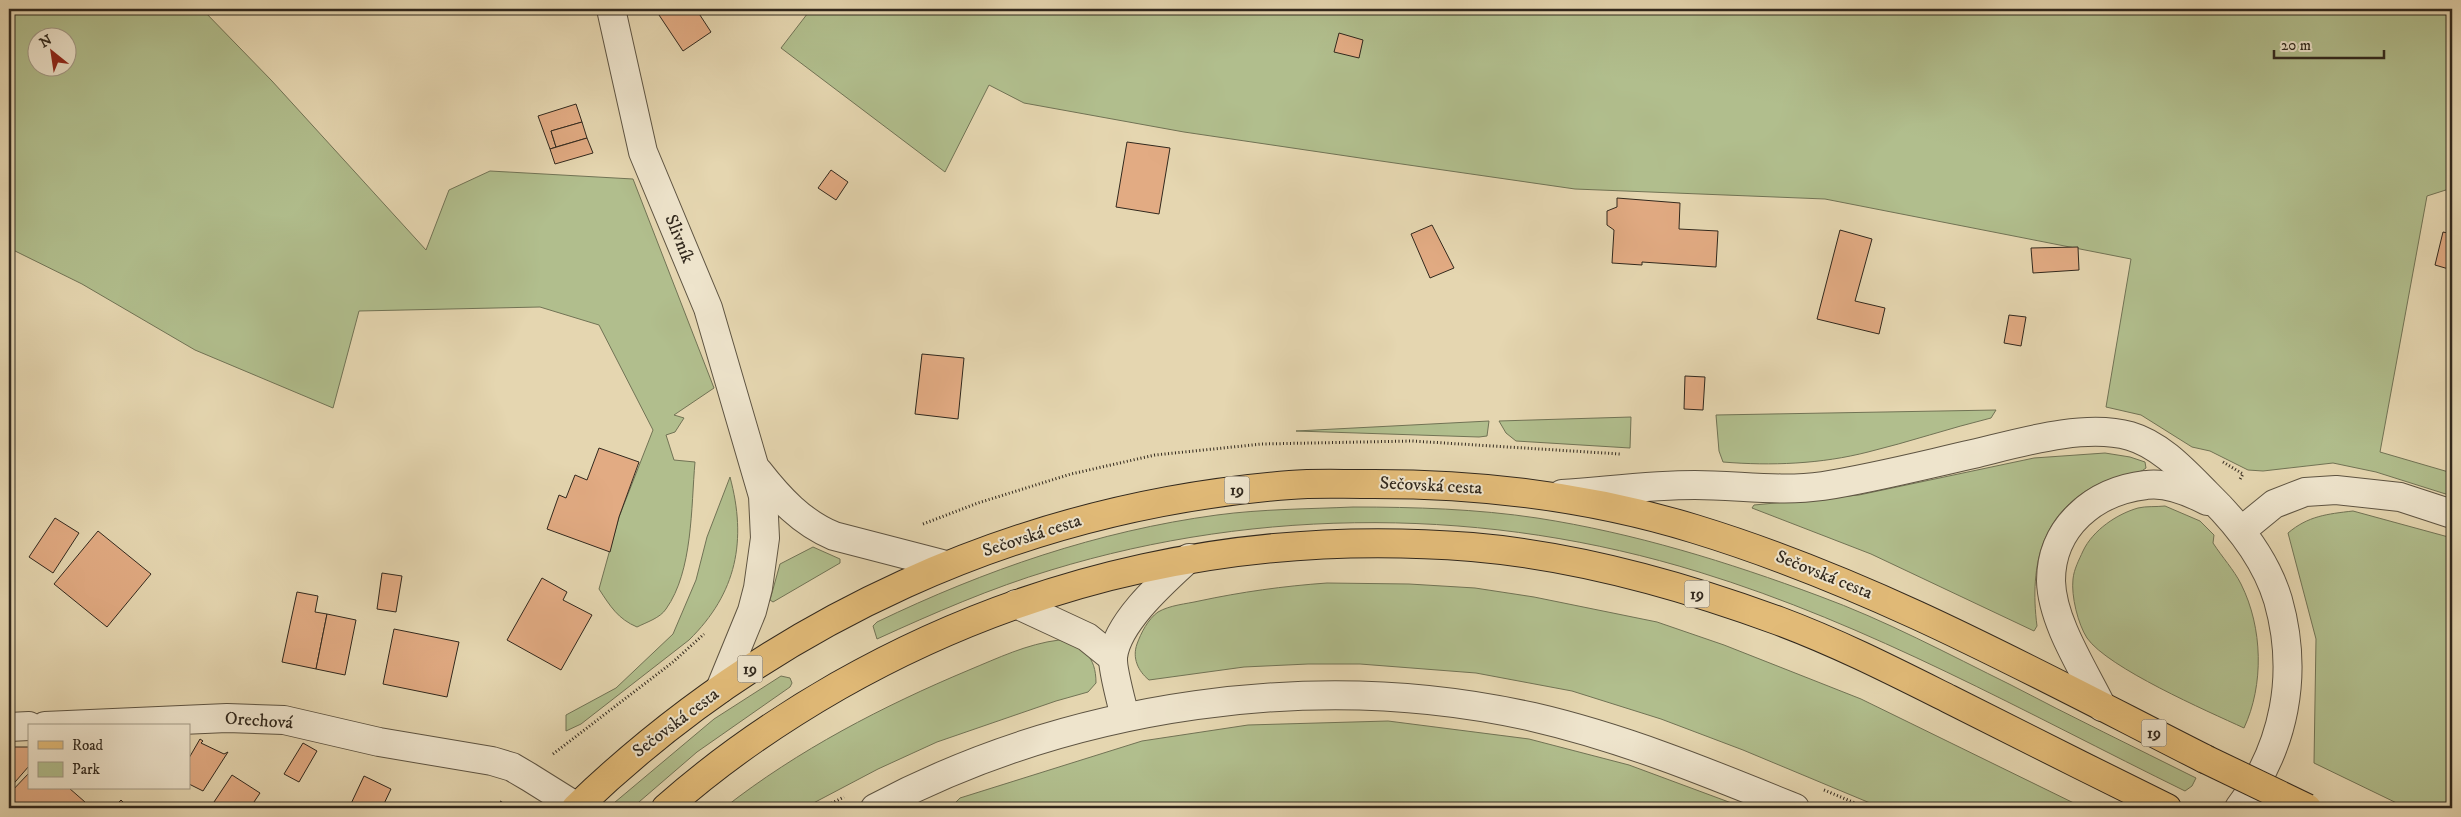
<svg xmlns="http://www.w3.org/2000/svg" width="2461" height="817" viewBox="0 0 2461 817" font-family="'IM FELL DW Pica',serif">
<rect width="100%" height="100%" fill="#e5d6b0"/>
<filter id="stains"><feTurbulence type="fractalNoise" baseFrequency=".004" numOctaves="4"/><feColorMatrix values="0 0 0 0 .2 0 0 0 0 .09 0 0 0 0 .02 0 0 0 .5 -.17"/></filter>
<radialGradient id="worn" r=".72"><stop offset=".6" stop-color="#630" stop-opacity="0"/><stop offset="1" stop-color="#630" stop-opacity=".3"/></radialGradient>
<g fill="#b1be8d" stroke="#717355" fill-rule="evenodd">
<path d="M9,9H202L272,81L426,250L449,190L490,171L633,179L714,388L674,415L684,418L675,432L666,435L674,460L695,462C691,507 693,571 666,609C660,618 647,622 637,627C618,619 610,606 599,589L619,517L653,430L599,325L540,307L359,311L333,408L195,350L82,284L9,248ZM38,38H68V68H38Z"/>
<polygon points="811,9 2452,9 2452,188 2427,196 2380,452 2452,473 2452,496 2376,472 2333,463 2263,471 2248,470 2210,451 2192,447 2141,415 2106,407 2131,259 1825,199 1575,189 1367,159 1184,132 1024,103 989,85 945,172 781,48"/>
<path d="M1996,410L1991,418C1950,428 1909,442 1868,452C1821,464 1771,466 1723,462L1719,451L1716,415Z"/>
<polygon points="1631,417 1630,448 1516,441 1506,433 1499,421"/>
<polygon points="1489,421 1487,436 1479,437 1296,431"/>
<path d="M2105,453L2130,457L2145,462L2146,468C2139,475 2114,477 2103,482C2042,509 2029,564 2037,626L2034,631L1871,554L1752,508L1754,505L1859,495L2034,458Z"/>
<path d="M730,477C747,540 737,593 689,640L581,724L566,731V715L616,688L673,634L696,580L707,537Z"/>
<path d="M2165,506L2200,521L2214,535L2213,543C2222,557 2234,570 2241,584C2263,628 2264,685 2244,728C2207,711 2108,668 2087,638C2078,624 2071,596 2073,579C2074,569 2079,560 2083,551C2093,530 2117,514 2138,508C2146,506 2156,507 2165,506Z"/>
<path d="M1353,507C1415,507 1477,509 1537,518C1634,533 1728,562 1819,596C1885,620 1948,654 2011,685C2072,717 2134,747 2196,778L2192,786L2185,791C2026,713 1869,624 1699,572C1489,507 1261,506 1051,570C991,588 934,613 877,639L873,626L877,622C985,570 1098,531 1217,515C1262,509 1308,509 1353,507Z"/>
<path d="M2353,511L2452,538V808H2407L2314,763L2316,639L2288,533C2308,516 2327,514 2353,511Z"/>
<polygon points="813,547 840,559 840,563 773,602 770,600 780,564"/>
<path d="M1327,583L1409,584L1475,588L1534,597L1657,622L1724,645L1861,699L2084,808H1882L1743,750L1661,719L1572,691L1476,673L1360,664H1308L1244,667L1149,680C1138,671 1132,658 1137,644C1141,633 1148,619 1158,612C1170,605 1186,604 1199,601C1241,592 1284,586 1327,583Z"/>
<path d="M1059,640C1083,646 1096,656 1096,683L1088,692L1056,701L937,742L878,769L804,808H724C798,750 883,706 969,670C998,658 1027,644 1059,640Z"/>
<polygon points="781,676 790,678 792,683 790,687 697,752 632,808 608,808 714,719"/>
<polygon points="1388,721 1529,739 1629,765 1745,808 950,808 960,798 1142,741 1248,725"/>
</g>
<g fill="#e2ab83" stroke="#31281d">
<polygon points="655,9 696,9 711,32 683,51"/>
<polygon points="1339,33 1363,40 1359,58 1334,52"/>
<polygon points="576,104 582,122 551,131 556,147 550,149 538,116"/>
<polygon points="582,122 587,138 556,147 551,131"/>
<polygon points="587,138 593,153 555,164 550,149"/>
<polygon points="1127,142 1170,148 1159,214 1116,207"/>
<polygon points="831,170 848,182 836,200 818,188"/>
<polygon points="1617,198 1680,203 1679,229 1718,231 1716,267 1642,262 1642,265 1612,263 1614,230 1607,225 1607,211 1617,207"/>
<polygon points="1432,225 1454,268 1430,278 1411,234"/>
<polygon points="1840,230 1872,239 1855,301 1885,308 1879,334 1817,319"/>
<polygon points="2443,232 2452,234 2452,270 2435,265"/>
<polygon points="2078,247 2079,270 2033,273 2031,248"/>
<polygon points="2009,315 2026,317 2021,346 2004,343"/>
<polygon points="922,354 964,358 958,419 915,414"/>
<polygon points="1685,376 1705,377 1703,410 1684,409"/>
<polygon points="599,448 639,462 619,517 610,552 547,529 559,495 566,498 575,475 587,480"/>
<polygon points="55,518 79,533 53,573 29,557"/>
<polygon points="98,531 151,574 107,627 54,584"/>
<polygon points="382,573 402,576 396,612 377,609"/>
<polygon points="542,578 567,592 563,600 592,615 561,670 507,640"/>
<polygon points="297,592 318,596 315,612 327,614 316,669 282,662"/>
<polygon points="9,595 14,596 9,633"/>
<polygon points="327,614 356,620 345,675 316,669"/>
<polygon points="394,629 459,642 447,697 383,684"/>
<polygon points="200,739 203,741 201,743 224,754 228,752 203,791 189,784 189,758"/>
<polygon points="303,743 317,751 299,782 284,774"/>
<polygon points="9,747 29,747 29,766 9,789"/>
<polygon points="29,773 29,788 69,788 85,802 79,808 9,808 9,794"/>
<polygon points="232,775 260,793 250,808 210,808"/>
<polygon points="364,776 391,789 382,808 349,808"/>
<polygon points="121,800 129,808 113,808"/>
</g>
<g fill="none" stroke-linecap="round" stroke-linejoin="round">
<defs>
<g id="street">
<polyline points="611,9 643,152 708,308 763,496 765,538 758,588 752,611 720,689"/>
<path d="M758,471C779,498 802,523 834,536L946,565"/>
<path d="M1562,494C1606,491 1651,485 1695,485C1738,485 1780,492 1823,486C1874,478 1924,465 1973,454C2019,443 2084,423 2130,436C2161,445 2185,472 2207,494C2237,523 2266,560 2278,600C2299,674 2285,747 2239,808"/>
<polyline points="2241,531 2274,504 2305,492 2336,490 2400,497 2452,514"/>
<polyline points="1016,604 1087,637 1113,658"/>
<path d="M2102,707C2084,670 2052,622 2051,581C2051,527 2094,491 2146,485C2166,482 2190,492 2207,501"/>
<path d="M1125,717C1122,704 1112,669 1113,657C1117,622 1164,581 1189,558"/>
<polyline points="45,726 227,718 284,720 379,742 492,761 512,767 529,777 577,807"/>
<polyline points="9,727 29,726"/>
<path d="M875,808C1071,704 1316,668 1533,717C1624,738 1709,773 1795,808"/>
</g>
<g id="primary">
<path d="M576,808C771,620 1020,506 1290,485C1314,483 1338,484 1362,484C1474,483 1588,496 1695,529C1875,584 2039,675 2205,759"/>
<path d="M666,808C719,761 777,721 838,686C1033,575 1248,529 1472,547C1577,556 1681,585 1779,621C1838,643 1893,671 1949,699C2022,736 2094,772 2167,808"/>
</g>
</defs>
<use href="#street" stroke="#5e5442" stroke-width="30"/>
<use href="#primary" stroke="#31281d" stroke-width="30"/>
<g stroke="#31281d" stroke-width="3" stroke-dasharray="1 2.5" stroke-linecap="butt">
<polyline points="2223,462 2243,474 2239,481"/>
<polyline points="923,524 978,503 1071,474 1155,455 1262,444 1412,441 1620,454"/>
<polyline points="553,754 673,662 704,634"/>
<polyline points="1824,790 1867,808"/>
<polyline points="497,808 502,801"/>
<polyline points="822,808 844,797"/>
</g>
<use href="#street" stroke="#eee4cc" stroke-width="28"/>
<use href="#primary" stroke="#e2bb78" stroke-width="28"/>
<defs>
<polyline id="primary-bridge" points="2205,759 2307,808"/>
</defs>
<use href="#primary-bridge" stroke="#31281d" stroke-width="30" stroke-linecap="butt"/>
<use href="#primary-bridge" stroke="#e2bb78" stroke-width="28"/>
</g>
<g text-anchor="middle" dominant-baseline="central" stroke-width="4" stroke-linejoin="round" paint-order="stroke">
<g fill="#eee4cc" stroke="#6a6052" stroke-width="1">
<rect x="1224.5" y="476.5" width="25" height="27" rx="4"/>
<rect x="1684.5" y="580.5" width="25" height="27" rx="4"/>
<rect x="737.5" y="655.5" width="25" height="27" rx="4"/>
<rect x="2141.5" y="719.5" width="25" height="27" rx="4"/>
</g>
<g font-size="16" font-weight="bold" fill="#31281d">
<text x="1237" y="490">19</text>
<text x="1697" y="594">19</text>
<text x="750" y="669">19</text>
<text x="2154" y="733">19</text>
</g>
<g font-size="18" fill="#31281d" stroke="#eee4cc">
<text transform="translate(679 239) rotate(68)">Slivník</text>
<text transform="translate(1431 486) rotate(3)">Sečovská cesta</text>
<text transform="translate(1032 536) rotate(-18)">Sečovská cesta</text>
<text transform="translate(1824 575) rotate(22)">Sečovská cesta</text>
<text transform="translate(259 721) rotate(4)">Orechová</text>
<text transform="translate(676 723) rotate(-37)">Sečovská cesta</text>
</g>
</g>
<rect width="2461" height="817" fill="none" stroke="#e5d6b0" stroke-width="30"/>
<rect x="10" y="10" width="2441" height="797" fill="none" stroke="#31281d" stroke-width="2.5"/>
<rect x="15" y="15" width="2431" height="787" fill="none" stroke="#31281d"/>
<rect x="28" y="724" width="162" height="65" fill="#eee4cc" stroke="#a29986"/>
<rect x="38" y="741" width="25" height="8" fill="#e2bb78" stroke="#a29986"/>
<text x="72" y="750" font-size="15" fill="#31281d">Road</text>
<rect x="38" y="762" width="25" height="15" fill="#b1be8d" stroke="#a29986"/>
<text x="72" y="774" font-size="15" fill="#31281d">Park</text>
<g transform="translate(52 52) rotate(330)"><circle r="24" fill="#eee4cc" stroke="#a29986"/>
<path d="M0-4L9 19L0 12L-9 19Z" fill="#8f2418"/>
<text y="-8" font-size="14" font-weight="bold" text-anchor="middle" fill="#31281d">N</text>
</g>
<path d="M2274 50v8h110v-8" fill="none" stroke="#31281d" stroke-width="2.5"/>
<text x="2281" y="50" font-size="15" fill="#31281d" stroke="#eee4cc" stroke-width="4" paint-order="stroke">20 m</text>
<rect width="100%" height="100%" filter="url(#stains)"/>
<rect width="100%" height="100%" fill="url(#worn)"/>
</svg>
